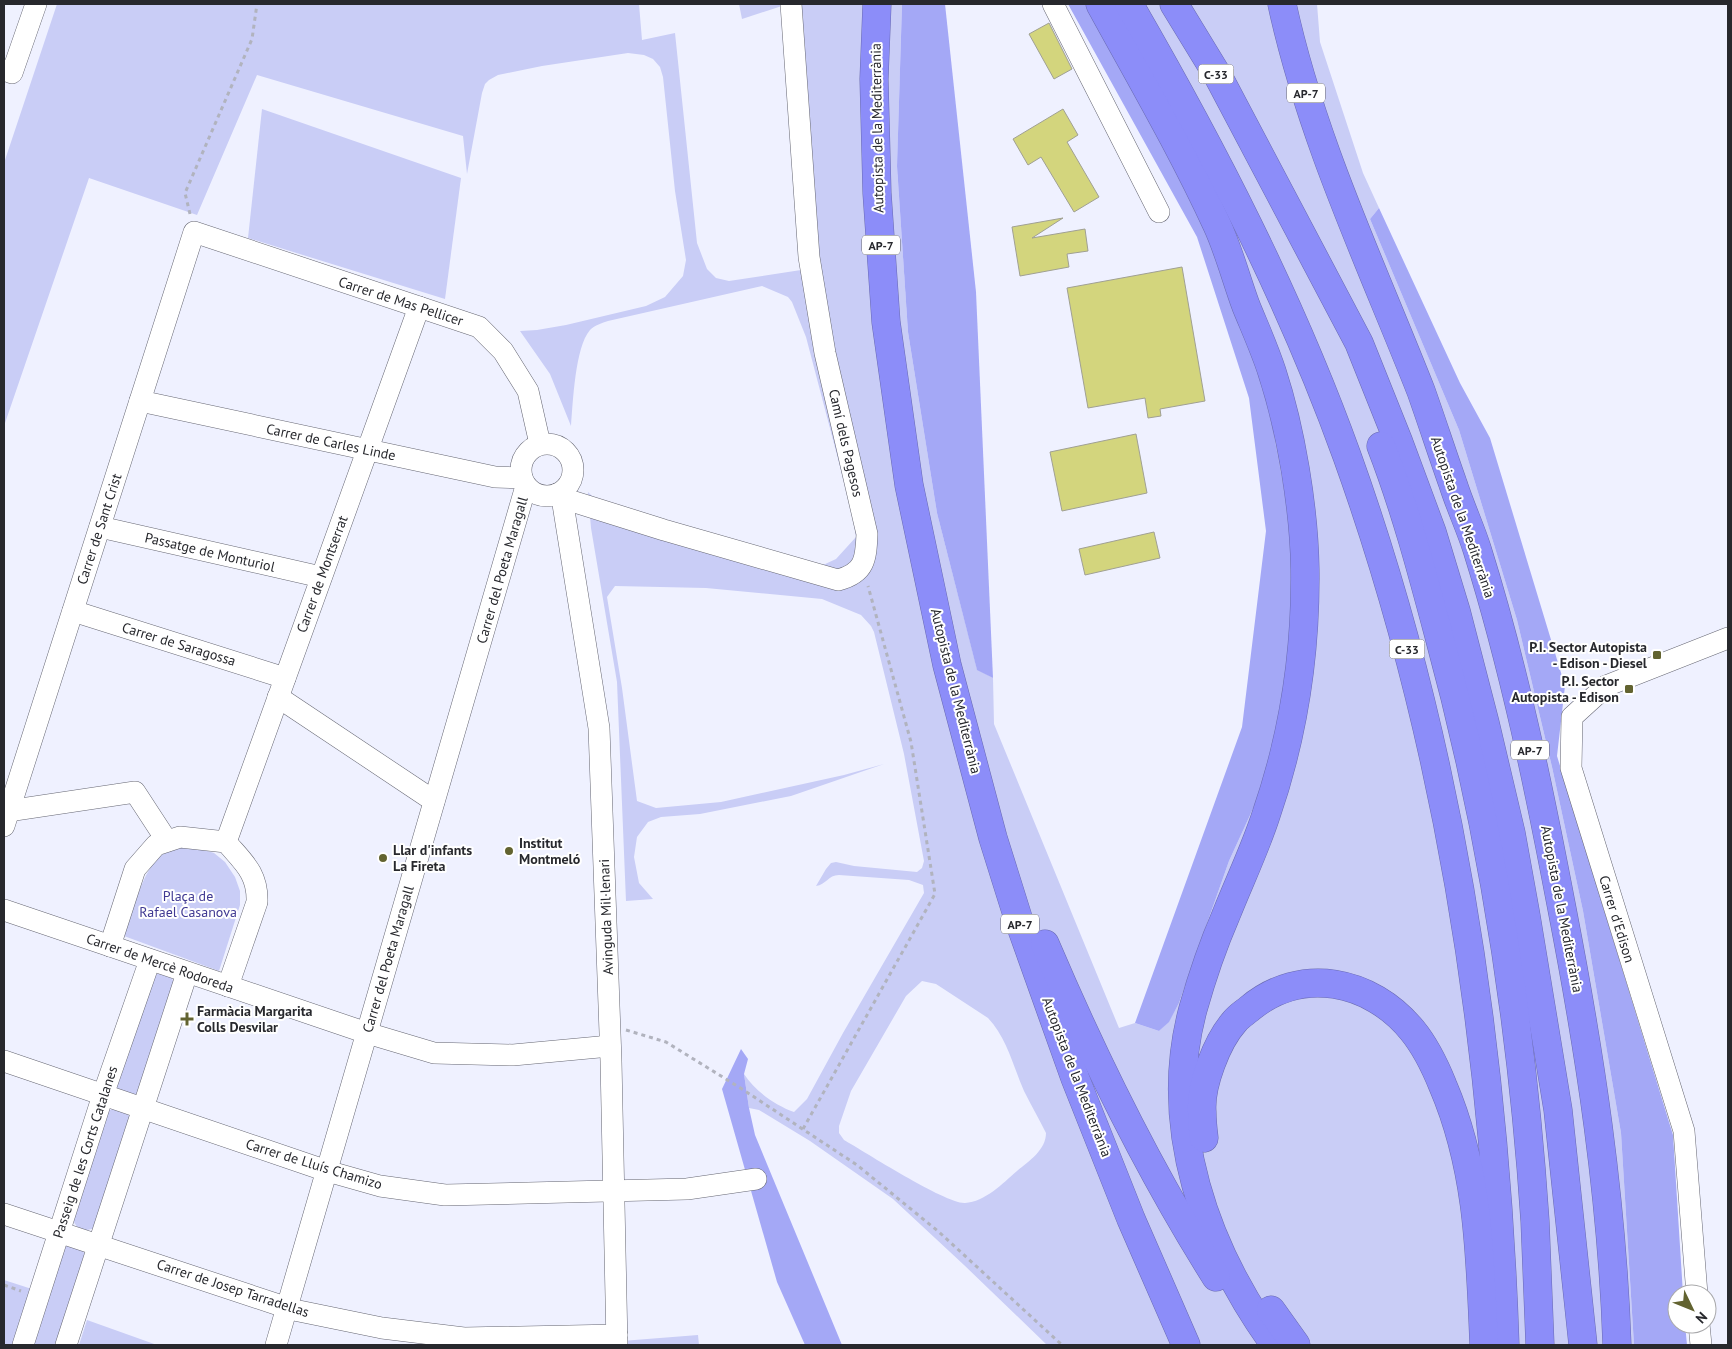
<svg xmlns="http://www.w3.org/2000/svg" width="1732" height="1349" viewBox="0 0 1732 1349" font-family="'PT Sans',sans-serif">
<rect width="100%" height="100%" fill="#eff1ff"/>
<g fill="#c9cdf6" fill-rule="evenodd">
<path d="M57,4H639L642,40L675,33L697,243L707,269L716,278L729,281L801,270L782,6L742,19L739,4H902L897,166L908,332L937,513L977,669L993,678L994,724L1119,1028L1135,1023L1159,1031L1169,1021L1179,1003L1229,861L1273,765L1293,537L1222,260L1088,4H1317L1320,42L1363,173L1379,208L1370,219L1459,430L1517,620L1552,767L1583,911L1621,1133L1634,1345H1047L964,1265L893,1199L810,1141L759,1110L749,1108L744,1074C755,1091 775,1105 794,1112L807,1099L843,1033L924,893L923,885L909,880L839,875C828,875 826,885 816,886L826,869L831,863L836,862L854,866L917,872L922,868L924,861L904,754L874,632L871,626L861,615L822,599L706,588L615,586L607,597L622,688L637,801L656,808L721,802L844,775L884,764L791,796L700,814L661,817L648,822L637,837L634,857L639,883L653,899L626,901L617,682L591,528L588,492L597,501L823,565L836,559L856,537L853,516L806,337L792,302L788,297L762,286L608,321C602,323 595,325 590,330C575,347 573,403 571,426L550,374L520,331L537,330L566,325L646,306L665,297L683,276L686,260L675,191L663,77L660,67L653,59L644,55L628,53L542,66L498,75L489,80L485,84L482,93L467,174L463,136L257,75L197,215L89,178L4,426V163ZM922,981L936,984L988,1018C1007,1038 1013,1066 1024,1091C1031,1105 1039,1119 1046,1133C1046,1150 1029,1161 1017,1171C1003,1183 985,1202 965,1203C946,1204 865,1152 844,1140L839,1133V1126L851,1091L906,996Z"/>
<polygon points="262,109 461,178 445,299 248,238"/>
<path d="M191,846L214,853L225,862L235,877L240,891V905L219,971L124,936C132,914 142,873 158,858C167,850 179,848 191,846Z"/>
<polygon points="160,973 171,977 174,982 141,1091 136,1095 116,1089 153,976"/>
<path d="M120,1108L126,1112L130,1117L94,1228C82,1233 76,1229 72,1217L109,1110Z"/>
<polygon points="65,1243 82,1246 86,1261 58,1345 27,1345"/>
<polygon points="4,1280 35,1290 17,1345 4,1345"/>
<polygon points="87,1320 157,1345 79,1345"/>
<polygon points="698,1335 699,1345 571,1345"/>
</g>
<g fill="#a4a8f6">
<polygon points="902,4 945,4 976,292 993,678 977,670 937,513 908,332 897,166"/>
<polygon points="1068,4 1088,4 1222,260 1264,382 1293,537 1290,648 1273,765 1229,861 1179,1003 1169,1022 1159,1031 1135,1023 1242,727 1266,531 1249,398 1197,237"/>
<polygon points="1379,208 1460,383 1490,438 1565,686 1557,756 1673,1135 1683,1294 1677,1294 1677,1324 1685,1324 1687,1345 1634,1345 1621,1133 1583,911 1552,767 1517,620 1459,430 1370,219"/>
<polygon points="741,1049 748,1059 744,1074 749,1108 755,1135 842,1345 805,1345 777,1282 722,1089"/>
</g>
<g fill="#d3d57d" stroke="#a0a093">
<polygon points="1049,23 1072,69 1054,79 1029,34"/>
<polygon points="1063,109 1078,135 1067,142 1099,197 1074,212 1041,157 1028,165 1013,139"/>
<polygon points="1063,218 1032,238 1085,229 1088,251 1067,254 1069,267 1020,276 1012,227"/>
<polygon points="1182,267 1205,401 1160,409 1161,416 1148,418 1145,398 1088,408 1067,288"/>
<polygon points="1136,434 1147,493 1062,511 1050,452"/>
<polygon points="1154,532 1160,558 1085,575 1079,549"/>
</g>
<g fill="none" stroke-linecap="round" stroke-linejoin="round">
<defs>
<g id="minor">
<polyline points="1053,4 1159,212"/>
<polyline points="4,70 12,73 36,4"/>
<polyline points="140,401 495,477 522,478"/>
<circle cx="547" cy="470" r="26"/>
<polyline points="557,494 562,498 599,728 611,1061 617,1345"/>
<path d="M562,498L664,530L838,580C865,573 866,559 867,534L825,353L809,257L791,4"/>
<polyline points="100,527 321,577"/>
<polyline points="73,611 285,678"/>
<polyline points="278,697 434,801"/>
<polyline points="8,811 135,792 167,841"/>
<polyline points="4,826 194,232 479,327 503,351 528,391 540,444"/>
<polyline points="226,842 419,307"/>
<polyline points="4,910 367,1033 434,1053 513,1055 610,1046"/>
<path d="M110,946L135,869L156,845L180,837L226,842C243,862 258,873 257,902L228,986"/>
<polyline points="4,1061 327,1171 380,1186 445,1195 687,1189 756,1179"/>
<polyline points="4,1214 294,1310 382,1328 464,1338 617,1335"/>
<polyline points="1697,1294 1684,1131 1571,768 1572,717 1606,686 1728,638"/>
<polyline points="1699,1324 1701,1345"/>
<polyline points="23,1345 103,1095 150,960"/>
<polyline points="66,1345 187,973"/>
<polyline points="276,1345 526,486"/>
</g>
<g id="highway">
<polyline points="877,4 874,79 877,193 886,322 909,485 947,665 993,838 1019,921 1075,1078 1131,1219 1186,1345"/>
<path d="M1100,4C1140,77 1182,149 1217,225C1229,251 1236,279 1246,306C1255,328 1265,350 1272,372C1291,430 1304,508 1305,569C1306,652 1293,737 1266,815C1255,849 1239,882 1226,915C1213,945 1202,977 1193,1009C1161,1127 1206,1250 1275,1345"/>
<path d="M1129,4C1213,149 1290,298 1347,456C1449,740 1495,1044 1505,1345"/>
<polyline points="1174,4 1218,76 1359,343 1399,443 1432,532 1456,611 1485,723 1511,833 1526,916 1558,1110 1583,1345"/>
<path d="M1282,4C1311,138 1371,264 1421,391C1432,422 1442,453 1453,484C1460,506 1470,527 1477,549C1514,667 1539,788 1562,909C1590,1053 1612,1198 1617,1345"/>
<path d="M1381,446C1405,508 1422,572 1439,636C1491,826 1522,1024 1535,1221C1537,1262 1538,1304 1540,1345"/>
<path d="M1045,944C1094,1059 1149,1171 1216,1277"/>
<path d="M1204,1138C1203,1130 1202,1121 1202,1112C1200,1085 1217,1041 1235,1021C1238,1017 1244,1013 1249,1009C1301,965 1371,980 1412,1030C1426,1047 1435,1066 1443,1086C1479,1170 1480,1256 1484,1345"/>
<polyline points="1271,1310 1296,1345"/>
</g>
</defs>
<use href="#minor" stroke="#666773" stroke-width="22"/>
<use href="#highway" stroke="#696ab2" stroke-width="29"/>
<g stroke="#b1b3be" stroke-width="3" stroke-dasharray="4 4" stroke-linecap="butt">
<polyline points="190,214 185,193 252,39 257,4"/>
<polyline points="626,1030 666,1042 742,1089 857,1165 939,1232 1062,1345"/>
<polyline points="803,1129 935,894 911,742 868,586"/>
<polyline points="4,1285 21,1291"/>
</g>
<use href="#minor" stroke="#fff" stroke-width="21"/>
<use href="#highway" stroke="#8c8df9" stroke-width="28"/>
</g>
<g fill="#626330" stroke="#fff" stroke-width="2">
<rect x="1652" y="650" width="10" height="10" rx="2.5"/>
<rect x="1624" y="684" width="10" height="10" rx="2.5"/>
<circle cx="509" cy="851" r="5"/>
<circle cx="383" cy="858" r="5"/>
<path d="M184.5 1011.5h5v5h5v5h-5v5h-5v-5h-5v-5h5z"/>
</g>
<g text-anchor="middle" dominant-baseline="central" stroke-width="4" stroke-linejoin="round" paint-order="stroke">
<g fill="#fff" stroke="#68686c" stroke-width="1">
<rect x="1198.5" y="64.5" width="35" height="19" rx="4"/>
<rect x="1287" y="83.5" width="38" height="19" rx="4"/>
<rect x="862" y="235.5" width="38" height="19" rx="4"/>
<rect x="1389.5" y="639.5" width="35" height="19" rx="4"/>
<rect x="1511" y="740.5" width="38" height="19" rx="4"/>
<rect x="1001" y="914.5" width="38" height="19" rx="4"/>
</g>
<g font-size="12" font-weight="bold" fill="#27282d">
<text x="1216" y="74">C-33</text>
<text x="1306" y="93">AP-7</text>
<text x="881" y="245">AP-7</text>
<text x="1407" y="649">C-33</text>
<text x="1530" y="750">AP-7</text>
<text x="1020" y="924">AP-7</text>
</g>
<g font-size="14" fill="#27282d" stroke="#fff">
<text transform="translate(877 128) rotate(-91)">Autopista de la Mediterrània</text>
<text transform="translate(401 301) rotate(18)">Carrer de Mas Pellicer</text>
<text transform="translate(331 442) rotate(12)">Carrer de Carles Linde</text>
<text transform="translate(846 443) rotate(77)">Camí dels Pagesos</text>
<text transform="translate(1463 517) rotate(71)">Autopista de la Mediterrània</text>
<text transform="translate(99 529) rotate(-72)">Carrer de Sant Crist</text>
<text transform="translate(210 552) rotate(13)">Passatge de Monturiol</text>
<text transform="translate(502 570) rotate(-74)">Carrer del Poeta Maragall</text>
<text transform="translate(322 574) rotate(-70)">Carrer de Montserrat</text>
<text transform="translate(179 644) rotate(17)">Carrer de Saragossa</text>
<text transform="translate(956 691) rotate(76)">Autopista de la Mediterrània</text>
<text transform="translate(1562 909) rotate(79)">Autopista de la Mediterrània</text>
<text transform="translate(606 917) rotate(-92)">Avinguda Mil·lenari</text>
<text transform="translate(1617 919) rotate(73)">Carrer d'Edison</text>
<text transform="translate(388 959) rotate(-74)">Carrer del Poeta Maragall</text>
<text transform="translate(160 963) rotate(19)">Carrer de Mercè Rodoreda</text>
<text transform="translate(1077 1077) rotate(69)">Autopista de la Mediterrània</text>
<text transform="translate(85 1152) rotate(-72)">Passeig de les Corts Catalanes</text>
<text transform="translate(314 1164) rotate(17)">Carrer de Lluís Chamizo</text>
<text transform="translate(233 1288) rotate(18)">Carrer de Josep Tarradellas</text>
</g>
<g font-size="14" font-weight="bold" fill="#27282d" stroke="#fff" text-anchor="start">
<text x="1647" y="647" text-anchor="end">P.I. Sector Autopista<tspan x="1647" dy="16">- Edison - Diesel</tspan></text>
<text x="1619" y="681" text-anchor="end">P.I. Sector<tspan x="1619" dy="16">Autopista - Edison</tspan></text>
<text x="519" y="843">Institut<tspan x="519" dy="16">Montmeló</tspan></text>
<text x="393" y="850">Llar d'infants<tspan x="393" dy="16">La Fireta</tspan></text>
<text x="197" y="1011">Farmàcia Margarita<tspan x="197" dy="16">Colls Desvilar</tspan></text>
</g>
<g font-size="14" fill="#3f3992" stroke="#fff">
<text x="188" y="896">Plaça de<tspan x="188" dy="16">Rafael Casanova</tspan></text>
</g>
</g>
<rect width="1732" height="1349" fill="none" stroke="#27282d" stroke-width="10"/>
<g transform="translate(1692 1309) rotate(133)"><circle r="24" fill="#ffffff" stroke="#a9a9ab"/>
<path d="M0-4L9 19L0 12L-9 19Z" fill="#626330"/>
<text y="-8" font-size="14" font-weight="bold" text-anchor="middle" fill="#27282d">N</text>
</g>
</svg>
